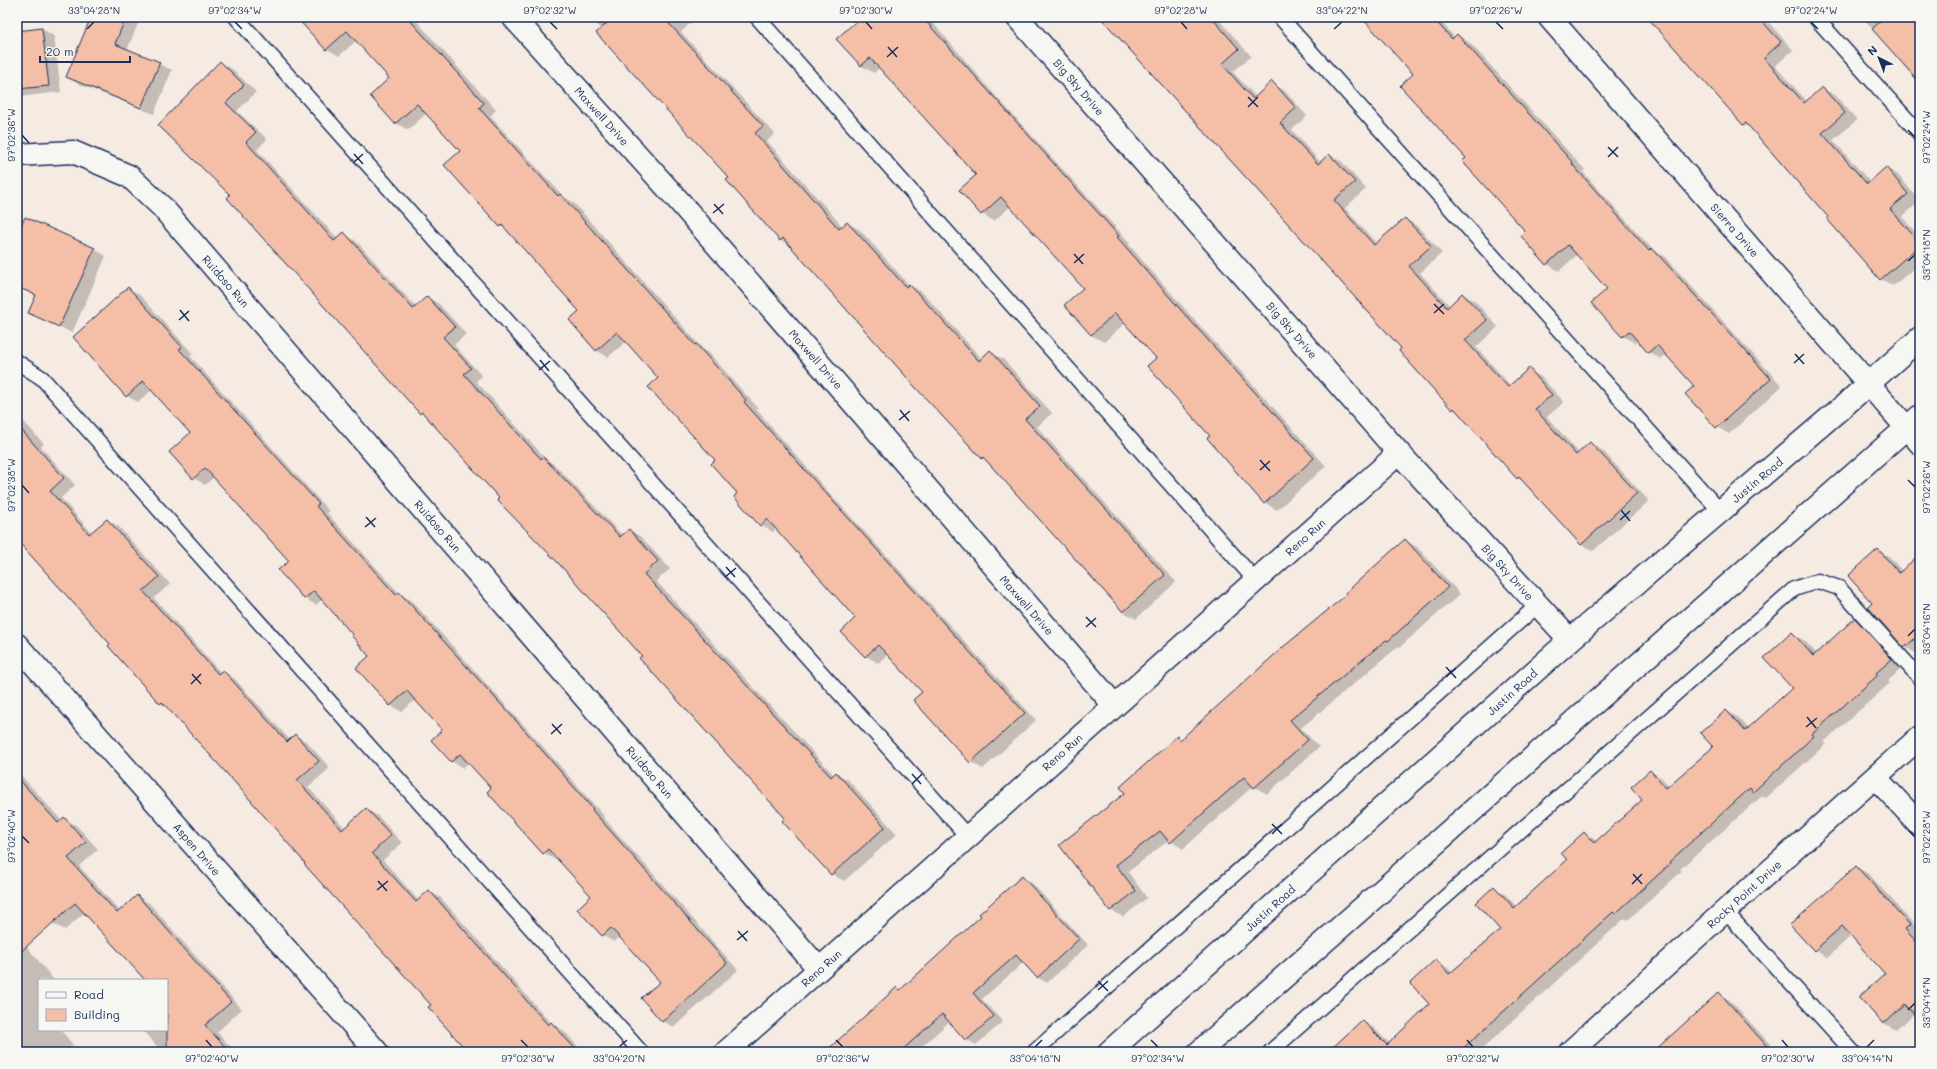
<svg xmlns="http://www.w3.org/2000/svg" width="1937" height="1069" viewBox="0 0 1937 1069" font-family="Mali,sans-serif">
<rect width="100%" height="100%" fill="#f6ebe3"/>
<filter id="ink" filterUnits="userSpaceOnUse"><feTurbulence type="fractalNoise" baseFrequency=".025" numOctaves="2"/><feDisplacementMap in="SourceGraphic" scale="8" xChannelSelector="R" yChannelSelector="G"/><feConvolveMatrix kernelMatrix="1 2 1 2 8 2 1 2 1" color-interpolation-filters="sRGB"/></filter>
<g filter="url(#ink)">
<g fill="#0003">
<polygon points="17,17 20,32 42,29 54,36 61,92 17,97"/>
<polygon points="92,17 135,17 140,19 127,50 172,70 154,114 79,84 67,77"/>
<polygon points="309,17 413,17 496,110 490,116 563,196 573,202 704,350 708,352 758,408 756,409 824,487 1036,720 983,769 971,762 923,692 888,654 878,663 866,656 842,632 857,618 776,528 773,532 761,525 659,379 627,341 608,357 596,350 581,311 508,230 500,226 461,151 427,113 408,130 396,123 371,96 391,78 357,40 339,56 327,49 303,23"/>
<polygon points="590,17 694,17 695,19 681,32 775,134 767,141 843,227 847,223 860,230 909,285 922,292 982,359 990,352 1003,359 1052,413 1037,427 1176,582 1136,619 1124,612 792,247 780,240 730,178"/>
<polygon points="856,17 928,17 994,94 1130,243 1129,245 1192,317 1326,466 1277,510 1265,503 1211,436 1157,358 1125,323 1104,342 1091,335 1065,305 1085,288 1011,206 994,221 982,214 977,176 880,67 874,73 862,66 838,39 859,20"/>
<polygon points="1102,17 1214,17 1218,19 1251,56 1233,72 1256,97 1272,83 1284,90 1307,116 1292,130 1321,163 1330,155 1342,162 1366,189 1345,208 1377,244 1405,219 1417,226 1442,253 1420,273 1450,306 1463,294 1475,301 1498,327 1476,347 1511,386 1529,370 1541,377 1564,402 1547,417 1579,453 1590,443 1602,450 1649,501 1593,551 1581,544 1526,483 1518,478 1460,413 1452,409 1402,349"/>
<polygon points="1363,17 1437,17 1455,38 1458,35 1470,43 1585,170 1583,172 1653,250 1664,256 1782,386 1729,434 1717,427 1695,386 1666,354 1661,359 1649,352 1639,340 1635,343 1623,336 1593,303 1608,289 1578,254 1559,271 1547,264 1526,231 1467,158 1414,74"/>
<polygon points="1648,17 1757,17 1770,24 1793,50 1775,66 1807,101 1822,88 1835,95 1857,120 1833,140 1870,182 1886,168 1898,175 1920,201 1902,217 1920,237 1920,263 1893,286 1881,279 1830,217 1752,129 1744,124"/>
<polygon points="1862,17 1920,17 1920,84 1904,66 1905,65"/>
<polygon points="220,62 232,69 256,92 237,111 267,139 257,150 338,239 344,234 356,241 416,307 427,297 439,304 466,334 454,345 482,376 476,381 546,459 555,465 623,536 629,530 641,537 670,569 656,581 834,775 836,773 848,780 897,834 844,881 832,874 784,821 786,819 643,656 428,417 421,413 232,195"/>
<polygon points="17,237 94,249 106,256 72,333 30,312 37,296 17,287"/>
<polygon points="128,288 140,295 193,354 190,356 329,511 327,513 400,594 411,600 538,741 604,816 603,817 738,970 674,1027 662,1021 661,982 620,936 614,942 602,935 592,896 557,858 555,860 544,853 488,792 492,788 469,762 463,768 451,761 443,730 416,699 402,712 390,705 371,656 354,634 323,599 316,605 305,599 280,570 290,561 214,477 205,485 194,478 191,433 152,390 138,402 127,396"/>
<polygon points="17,414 44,444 41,447 75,485 61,498 92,533 107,520 118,526 170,584 154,598 221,673 223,672 234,678 290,740 295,735 307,742 330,768 308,787 345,828 366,809 378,816 402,843 383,860 419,901 429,891 441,898 551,1023 563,1030 583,1052 470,1052 432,1005 307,863 170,709 160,703 112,644 17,538"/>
<polygon points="1405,540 1417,547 1460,594 1400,647 1399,646 1301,728 1319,747 1267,794 1253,786 1183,849 1169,840 1128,872 1147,898 1123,917 1111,910 1060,845 1127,793 1177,738 1181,740 1347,595"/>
<polygon points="1878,550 1890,557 1902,571 1920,555 1920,652 1917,654 1905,647 1869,607 1873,603"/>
<polygon points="1855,620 1867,627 1903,667 1888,681 1890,683 1824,742 1826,744 1766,798 1762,796 1680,869 1682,871 1628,920 1625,918 1479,1052 1472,1048 1468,1052 1333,1052 1362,1021 1374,1028 1390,1044 1431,1004 1436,961 1448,968 1453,973 1501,930 1494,888 1506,895 1517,907 1568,860 1584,833 1597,841 1643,800 1650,771 1662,778 1670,787 1714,747 1727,711 1739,718 1749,729 1794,688 1792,634 1805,641 1817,654"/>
<polygon points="17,771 62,821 65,819 77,826 98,849 79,866 120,911 137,896 149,903 242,1009 217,1032 235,1052 162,1052 143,1031 167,1030 167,980 146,980 85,912 65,930 52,923 17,884"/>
<polygon points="1856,867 1869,874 1920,931 1917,937 1920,940 1920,1018 1915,1013 1896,1030 1883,1023 1886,974 1852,935 1827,958 1815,950"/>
<polygon points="1022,877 1032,883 1088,945 1047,983 1037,977 1024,962 982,999 1003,1022 976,1045 967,1040 950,1021 916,1052 838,1052 901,990 983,917"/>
<polygon points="17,938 23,942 54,980 39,980 39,1030 61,1030 73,1045 65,1052 17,1052"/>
<polygon points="1719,994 1731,1001 1777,1052 1666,1052"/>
<polygon points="272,1049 277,1052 269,1052"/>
</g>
<g fill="#f4bfa6" stroke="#1b2f5e">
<polygon points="91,17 126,17 115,44 160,62 141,108 66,77"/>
<polygon points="296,17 407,17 484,103 479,108 558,196 560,194 695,345 696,344 746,400 744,402 812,478 1025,713 970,763 913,700 922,692 878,645 865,657 841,632 855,618 767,519 760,526 734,497 737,493 711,464 715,460 648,387 658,378 617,332 596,351 569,320 579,311 502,225 500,227 444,165 460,151 417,104 395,124 370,96 389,78 347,31 326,50"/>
<polygon points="614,17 663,17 763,126 755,133 839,229 847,222 906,287 909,284 979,361 990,350 1040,406 1025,419 1165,575 1123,612 983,457 982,459 917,389 783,238 780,241 726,180 729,178 596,33"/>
<polygon points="861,17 922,17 1119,236 1117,237 1180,309 1314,458 1264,504 1207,438 1210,436 1147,366 1156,358 1115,313 1091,335 1064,305 1083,288 1001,197 981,215 959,190 976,175 870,58 861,66 836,39"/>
<polygon points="1100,17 1211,17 1239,49 1222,64 1253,99 1272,81 1296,108 1280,123 1318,164 1329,154 1355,182 1334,200 1374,245 1405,218 1431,246 1409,266 1447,308 1462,293 1487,320 1465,340 1508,387 1529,368 1552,395 1535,409 1576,455 1590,442 1637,493 1581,545 1519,477 1517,479 1454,408 1452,410 1399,351 1401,348"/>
<polygon points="1361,17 1432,17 1452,39 1457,34 1573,163 1572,164 1649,251 1652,248 1771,379 1716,428 1685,394 1694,386 1657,345 1648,353 1629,331 1622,337 1591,303 1607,289 1568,245 1546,265 1520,235 1525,231 1462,161 1466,158 1400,86 1413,74"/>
<polygon points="1647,17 1758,17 1781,42 1764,58 1804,103 1822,87 1845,113 1822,133 1867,184 1886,167 1908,194 1890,209 1920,243 1920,245 1880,280 1827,219 1828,217 1746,123 1743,125"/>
<polygon points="1885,17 1920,17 1920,83 1872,29"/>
<polygon points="42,28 49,86 17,89 17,31"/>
<polygon points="220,61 244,85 226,103 256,132 246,142 334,241 344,232 413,309 427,296 455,327 443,337 471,368 464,374 541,459 543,457 620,537 629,529 658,561 644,574 831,777 836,772 885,827 831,875 782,821 785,818 639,658 642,656 560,565 497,500 499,498 422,412 420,414 227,198 230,195 158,125"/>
<polygon points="25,217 95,248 59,327 28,313 36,295 17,287 17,234"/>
<polygon points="128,287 182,347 179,349 319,504 316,506 396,595 399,592 527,733 593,809 592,810 727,963 662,1022 641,998 660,982 611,928 602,936 577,909 591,896 548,849 543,854 487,792 491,788 460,754 451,762 431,740 442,730 407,691 390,706 356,668 369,656 351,635 352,634 314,591 304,599 278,570 289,561 205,468 193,479 169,452 190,433 143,381 126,397 73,337"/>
<polygon points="17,425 64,478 50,491 89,534 107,519 159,577 143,591 218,674 223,670 287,742 295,734 319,761 297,780 342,830 366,808 391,835 372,853 416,902 429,890 548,1025 551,1022 578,1052 468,1052 428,1007 431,1005 304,864 305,863 238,786 162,702 160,704 108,646 110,644 17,540"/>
<polygon points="1405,539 1448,587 1388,641 1386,640 1290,720 1308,740 1254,788 1244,777 1170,843 1160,831 1116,865 1136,891 1110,911 1059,845 1125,793 1120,787 1177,736 1180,740 1282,648 1346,595 1345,593"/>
<polygon points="1878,549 1899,573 1920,554 1920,634 1904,648 1868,607 1872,603 1848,576"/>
<polygon points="1855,618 1892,659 1876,673 1878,675 1812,734 1814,736 1753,792 1750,788 1669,862 1670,864 1615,914 1613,912 1459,1052 1328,1052 1362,1020 1387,1045 1429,1004 1410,983 1436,959 1449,974 1500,930 1476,903 1494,886 1514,908 1567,860 1561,853 1584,832 1594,843 1642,800 1631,787 1650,770 1666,788 1713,747 1700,733 1726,710 1745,731 1792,688 1764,658 1792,632 1813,656"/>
<polygon points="17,777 58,823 64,817 86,842 68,858 117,913 137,895 231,1002 205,1025 230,1052 167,1052 167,980 145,980 75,903 17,955"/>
<polygon points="1856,866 1910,925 1905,929 1920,946 1920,1020 1905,1004 1883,1024 1859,997 1885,974 1842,926 1814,951 1790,925"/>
<polygon points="1022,876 1079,939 1037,978 1016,955 973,993 994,1016 966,1041 942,1014 900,1052 825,1052 897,987 900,990 981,916 979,914"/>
<polygon points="1719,992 1772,1052 1653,1052"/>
</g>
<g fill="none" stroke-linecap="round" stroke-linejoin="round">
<defs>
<g id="service">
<polyline points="236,17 967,836"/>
<polyline points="757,17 1256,581"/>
<polyline points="1280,17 1720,511"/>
<polyline points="1815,17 1920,134"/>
<polyline points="17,362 42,378 641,1052"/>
<polyline points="1725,911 1853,1052"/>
<polyline points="1034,1052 1538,605"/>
<polyline points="1270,1052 1794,589 1818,581 1839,588 1920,678"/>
</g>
<g id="minor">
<polyline points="513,17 678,200 1114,705"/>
<polyline points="1017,17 1399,453 1570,640"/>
<polyline points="1549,17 1920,443"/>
<polyline points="17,155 73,152 129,176 162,207 819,969"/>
<polyline points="17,645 377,1052"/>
<polyline points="1876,778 1920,825"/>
<polyline points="726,1052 1399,453"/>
<polyline points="1570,1052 1725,911 1920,737"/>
</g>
<g id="secondary">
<polyline points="1109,1052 1570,640 1847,403 1920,338"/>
<polyline points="1199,1052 1920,416"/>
</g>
</defs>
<use href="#service" stroke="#1b2f5e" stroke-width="17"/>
<use href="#minor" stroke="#1b2f5e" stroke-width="25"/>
<use href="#secondary" stroke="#1b2f5e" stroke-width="25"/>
<use href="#service" stroke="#f6f6f2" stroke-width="14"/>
<use href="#minor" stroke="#f6f6f2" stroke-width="22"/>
<use href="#secondary" stroke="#f6f6f2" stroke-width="22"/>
</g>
</g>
<path fill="none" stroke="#1b2f5e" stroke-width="1.5" d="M235,22L242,29M550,22L557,29M866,22L872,29M1181,22L1187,29M1496,22L1503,29M1811,22L1818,29M87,29L94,22M1334,29L1342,22M888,47L897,57M887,57L898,47M1248,97L1258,107M1248,107L1258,97M1908,130L1915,137M22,135L29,143M1608,147L1618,157M354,154L363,164M1608,157L1618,147M353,163L363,154M714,204L723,214M713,213L724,204M1074,254L1083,264M1908,261L1915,255M1074,263L1084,254M1434,304L1444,314M180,310L189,321M1434,313L1444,304M179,320L189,311M1795,354L1804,364M540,360L549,371M1794,363L1804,354M539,370L550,361M900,410L909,421M899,420L910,411M1260,460L1270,471M1260,470L1270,461M1908,480L1915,487M22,485L29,493M1621,510L1630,521M366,517L375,527M1620,520L1630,511M365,527L376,518M726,567L735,577M725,577L736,568M1086,617L1096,627M1086,627L1096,618M1908,636L1915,629M1446,667L1456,678M192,674L201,684M1446,677L1456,668M191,684L201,674M1807,717L1816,728M552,724L561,734M1806,727L1817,718M551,734L562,724M912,774L921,784M912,784L922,774M1272,824L1282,834M1908,830L1915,837M1272,834L1282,824M22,836L29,843M1633,874L1642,884M378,881L387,891M1632,884L1642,874M377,890L388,881M738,931L747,941M737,940L748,931M1098,981L1108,991M1098,990L1108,981M1908,1010L1915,1003M206,1040L212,1047M521,1040L528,1047M836,1040L843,1047M1151,1040L1158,1047M1467,1040L1473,1047M1782,1040L1788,1047M619,1047L627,1040M1035,1047L1042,1040M1867,1047L1874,1040"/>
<g text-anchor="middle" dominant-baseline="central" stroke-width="3" stroke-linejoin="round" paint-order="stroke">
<g font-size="11" fill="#1b2f5e" stroke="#f6f6f2">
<text transform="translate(1079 87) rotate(49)">Big Sky Drive</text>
<text transform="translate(602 116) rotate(48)">Maxwell Drive</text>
<text transform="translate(1735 230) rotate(49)">Sierra Drive</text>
<text transform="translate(226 281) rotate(49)">Ruidoso Run</text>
<text transform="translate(1292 330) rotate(49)">Big Sky Drive</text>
<text transform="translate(816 359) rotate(49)">Maxwell Drive</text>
<text transform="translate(1757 480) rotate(-40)">Justin Road</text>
<text transform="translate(438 526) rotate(49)">Ruidoso Run</text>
<text transform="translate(1305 537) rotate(-42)">Reno Run</text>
<text transform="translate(1508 572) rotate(48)">Big Sky Drive</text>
<text transform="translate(1027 605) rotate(49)">Maxwell Drive</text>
<text transform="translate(1512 692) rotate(-42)">Justin Road</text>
<text transform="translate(1062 752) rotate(-42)">Reno Run</text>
<text transform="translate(650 772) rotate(49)">Ruidoso Run</text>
<text transform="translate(197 849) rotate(49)">Aspen Drive</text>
<text transform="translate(1744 894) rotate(-42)">Rocky Point Drive</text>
<text transform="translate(1270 908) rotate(-42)">Justin Road</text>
<text transform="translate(821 968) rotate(-42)">Reno Run</text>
</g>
</g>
<rect width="1937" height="1069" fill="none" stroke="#f6f6f2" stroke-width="44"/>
<rect x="38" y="979" width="130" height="52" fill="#f6f6f2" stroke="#9ea6b7"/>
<rect x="46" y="992" width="20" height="6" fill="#f6f6f2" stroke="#9ea6b7"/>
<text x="74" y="999" font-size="12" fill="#1b2f5e">Road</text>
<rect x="46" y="1009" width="20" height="12" fill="#f4bfa6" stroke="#9ea6b7"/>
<text x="74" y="1019" font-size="12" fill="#1b2f5e">Building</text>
<g transform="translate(1879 58) rotate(318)" stroke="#f6f6f2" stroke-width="3" paint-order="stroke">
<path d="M0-3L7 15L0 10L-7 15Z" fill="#1b2f5e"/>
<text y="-6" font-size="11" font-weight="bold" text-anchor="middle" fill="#1b2f5e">N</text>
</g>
<path d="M40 56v6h90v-6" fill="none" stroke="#1b2f5e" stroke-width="2"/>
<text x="46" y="56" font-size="12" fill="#1b2f5e" stroke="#f6f6f2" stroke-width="3" paint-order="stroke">20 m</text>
<rect x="22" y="22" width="1893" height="1025" fill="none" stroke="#1b2f5e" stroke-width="1.5"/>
<g font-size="10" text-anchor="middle" fill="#1b2f5e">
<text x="94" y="14">33°04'28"N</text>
<text x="235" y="14">97°02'34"W</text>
<text x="550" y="14">97°02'32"W</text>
<text x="866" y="14">97°02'30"W</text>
<text x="1181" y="14">97°02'28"W</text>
<text x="1342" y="14">33°04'22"N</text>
<text x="1496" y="14">97°02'26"W</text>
<text x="1811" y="14">97°02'24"W</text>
<text transform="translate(11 135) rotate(-90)" y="4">97°02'36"W</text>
<text transform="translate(1926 137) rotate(-90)" y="4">97°02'24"W</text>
<text transform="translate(1926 255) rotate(-90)" y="4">33°04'18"N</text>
<text transform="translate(11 485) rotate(-90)" y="4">97°02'38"W</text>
<text transform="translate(1926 487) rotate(-90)" y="4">97°02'26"W</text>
<text transform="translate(1926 629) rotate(-90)" y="4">33°04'16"N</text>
<text transform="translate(11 836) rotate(-90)" y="4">97°02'40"W</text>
<text transform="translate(1926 837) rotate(-90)" y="4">97°02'28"W</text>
<text transform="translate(1926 1003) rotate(-90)" y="4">33°04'14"N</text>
<text x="212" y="1062">97°02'40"W</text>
<text x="528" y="1062">97°02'38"W</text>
<text x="619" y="1062">33°04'20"N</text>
<text x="843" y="1062">97°02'36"W</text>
<text x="1035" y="1062">33°04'18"N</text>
<text x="1158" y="1062">97°02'34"W</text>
<text x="1473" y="1062">97°02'32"W</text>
<text x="1788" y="1062">97°02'30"W</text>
<text x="1867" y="1062">33°04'14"N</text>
</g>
</svg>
